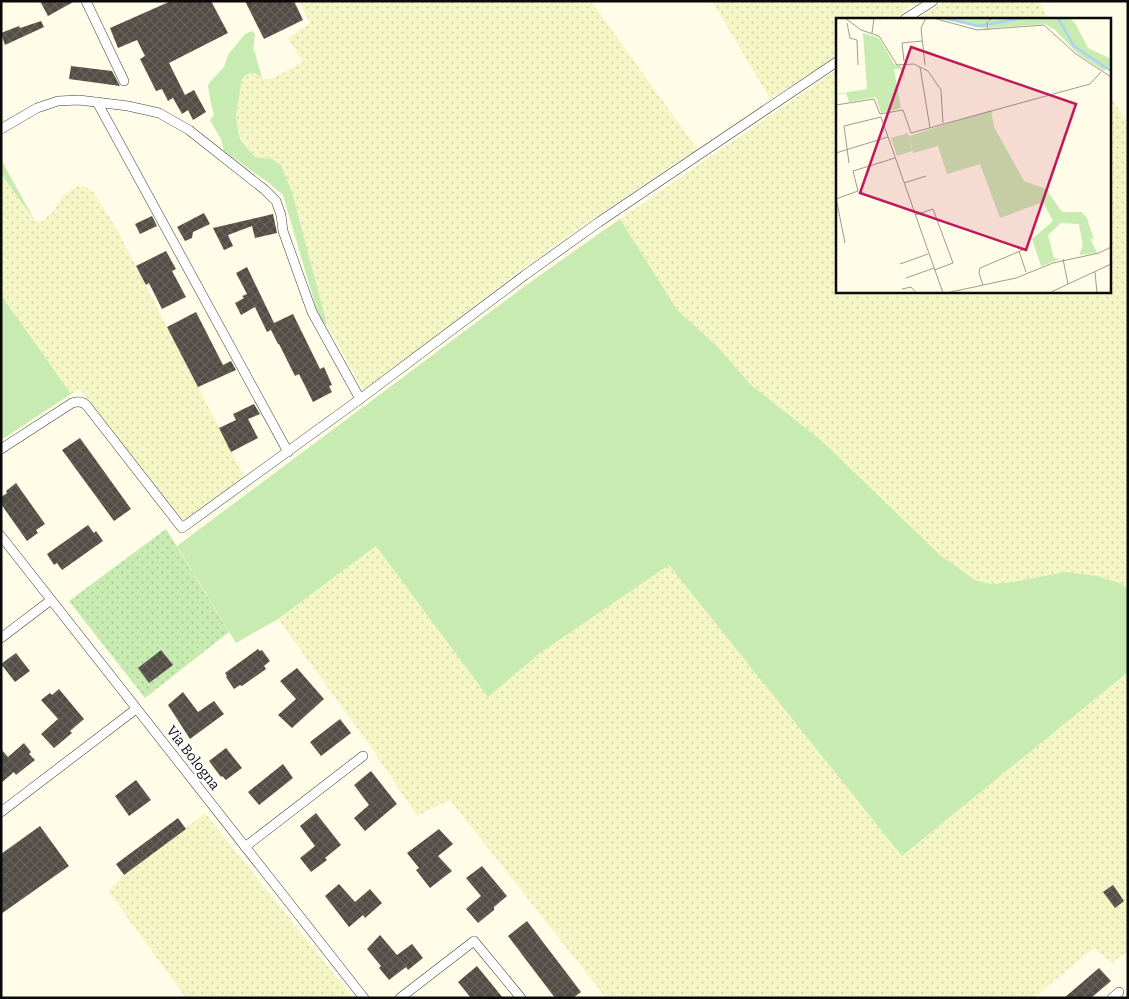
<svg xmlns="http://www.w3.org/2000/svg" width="1129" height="999" viewBox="0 0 1129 999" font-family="Bitter,serif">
<defs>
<pattern id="farmland-dots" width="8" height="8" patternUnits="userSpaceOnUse" patternTransform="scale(1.25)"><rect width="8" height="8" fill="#f4f6c6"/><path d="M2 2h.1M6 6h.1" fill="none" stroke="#d0d2a9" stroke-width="1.8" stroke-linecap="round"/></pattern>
<pattern id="park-dots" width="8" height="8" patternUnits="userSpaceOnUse" patternTransform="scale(1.25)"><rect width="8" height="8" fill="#c7ebb0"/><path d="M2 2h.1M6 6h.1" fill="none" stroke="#aac896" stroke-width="1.8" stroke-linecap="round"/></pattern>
<pattern id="building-cross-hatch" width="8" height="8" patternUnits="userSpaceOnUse" patternTransform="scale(1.25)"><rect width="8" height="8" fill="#534d46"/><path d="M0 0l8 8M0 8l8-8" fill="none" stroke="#67625c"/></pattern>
</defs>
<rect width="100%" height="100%" fill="#fffde7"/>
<g fill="url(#farmland-dots)">
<polygon points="299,1 591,1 698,150 675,163 569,235 510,278 364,392 327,324 292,192 281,165 272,159 255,157 239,135 236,115 242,79 251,72 255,72 262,78 271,79 303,62 288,38 310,23"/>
<polygon points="712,1 923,1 917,5 910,5 895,19 838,19 838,56 770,99"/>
<polygon points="945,1 1038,1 1049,19 917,19"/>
<polygon points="838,69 838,291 1110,291 1110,96 1128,123 1128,589 1122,584 1014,582 991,584 975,580 940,555 823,442 750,384 717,346 678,311 620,219"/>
<polygon points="1,174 34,219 40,223 54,211 63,195 79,186 85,186 94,193 119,233 246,480 184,521 177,519 80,389 71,394 1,295"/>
<polygon points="376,546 488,697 540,653 669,565 902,856 1128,672 1128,951 1112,963 1094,948 1034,998 606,998 450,800 417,816 368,743 278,619"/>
<polygon points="205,813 353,998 186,998 108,891 124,875"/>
</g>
<g fill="#c7ebb0">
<path d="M252,31L255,34L253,50L255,53L262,78C254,71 250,71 242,79L236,115L238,131L240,139L255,157L272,159L281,165L292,192L327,324H324L317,311L283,195L269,183L224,151L221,139L210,120L214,115L210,99L208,87L209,83L224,67L228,55L245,34Z"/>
<polygon points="1,157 4,165 34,219 1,174"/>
<polygon points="620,219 678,311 717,346 750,384 823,442 940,555 975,580 991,584 1014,582 1065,572 1097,576 1122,584 1128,589 1128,672 902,856 669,565 540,653 488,697 376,546 278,619 236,643 177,546 529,283"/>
<polygon points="1,295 71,394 1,440"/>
</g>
<polygon fill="url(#park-dots)" points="166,529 229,632 145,698 69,601"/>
<g fill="url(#building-cross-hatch)">
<polygon points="40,1 75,1 48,16"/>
<polygon points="171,1 211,1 228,33 169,63 185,95 194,90 206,112 193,120 188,110 182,114 173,98 168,101 162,89 156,91 140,59 145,56 137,40 118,48 110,28"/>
<polygon points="245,1 294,1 303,20 264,39"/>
<polygon points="41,21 44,27 5,45 1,33 19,26 20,28"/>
<polygon points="71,66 112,71 120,86 69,79"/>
<polygon points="204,213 210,224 193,232 192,238 185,241 177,227"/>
<polygon points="273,214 277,233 255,238 252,226 228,235 233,246 224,250 213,228"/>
<polygon points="152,216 157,226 140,234 135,224"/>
<polygon points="166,251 176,269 172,271 186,297 162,309 149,283 146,285 136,266"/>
<polygon points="247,267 274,323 293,314 320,369 324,367 332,385 329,386 332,392 313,402 299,374 295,376 279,344 278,344 271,330 267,332 255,307 241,315 235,303 244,298 242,296 247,294 236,273"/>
<polygon points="196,312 223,365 231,361 236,370 198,387 167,327"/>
<polygon points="254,404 260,414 248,419 258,438 231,452 219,428 236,420 233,414"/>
<polygon points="80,438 131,509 114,521 62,450"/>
<polygon points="16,483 45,524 36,530 38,533 27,541 1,504 1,497 7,493 6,491"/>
<polygon points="88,525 94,533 96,531 103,541 62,570 57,563 54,565 47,554"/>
<polygon points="258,649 260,651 262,650 270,661 264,666 266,669 242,686 240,685 234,689 226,677 227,676 225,673"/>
<polygon points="161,650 173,665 149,683 138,668"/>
<polygon points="16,653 30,671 15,682 1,664"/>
<polygon points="297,668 324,699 292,728 278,715 296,699 280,681"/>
<polygon points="59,689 84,719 70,731 72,733 54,748 41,734 58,719 41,700 50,693 52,695"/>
<polygon points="183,692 198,712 214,701 224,714 190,739 168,705"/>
<polygon points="340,719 351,733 321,756 310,742"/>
<polygon points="24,743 31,752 29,754 35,760 16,775 14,772 1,783 1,749 8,757"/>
<polygon points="226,748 242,768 226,780 222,776 221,777 209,761"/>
<polygon points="283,764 293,778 259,805 248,792"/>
<polygon points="371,771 397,804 365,831 354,818 369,805 354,785"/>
<polygon points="136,780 151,800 129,816 115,796"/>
<polygon points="316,813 341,845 325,858 327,860 311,872 300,858 315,846 300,826"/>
<polygon points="178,818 186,829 124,875 116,864"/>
<polygon points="40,826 69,866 1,914 1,854"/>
<polygon points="439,829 453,844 438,856 452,871 430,888 416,870 419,868 407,853"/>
<polygon points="482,866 507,896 494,907 494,910 478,923 466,909 481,896 466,878"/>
<polygon points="339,884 355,902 370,889 382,903 365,918 363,915 349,927 325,896"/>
<polygon points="1113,885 1124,901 1115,908 1103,892"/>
<polygon points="527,921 581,992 573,998 555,998 508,936"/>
<polygon points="380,935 397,955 412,944 423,958 408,970 406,967 389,980 379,968 381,966 367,949"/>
<polygon points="477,966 503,998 471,998 458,982"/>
<polygon points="1099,968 1111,981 1091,998 1064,998"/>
</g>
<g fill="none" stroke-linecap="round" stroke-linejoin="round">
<defs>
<g id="street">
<polyline points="86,1 124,81"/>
<polyline points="905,19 933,1"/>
<polyline points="97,102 288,452"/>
<polyline points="1,129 37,108 58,101 79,100 128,106 159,113 189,130 265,190 276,201 281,215 283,231 312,312 360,399"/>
<path d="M1,449L72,403C78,401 83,401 87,406L182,528L360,399L525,275L599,222L838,61"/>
<polyline points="1,536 364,998"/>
<polyline points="1,638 51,600"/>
<polyline points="1,812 136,709"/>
<polyline points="245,847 363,756"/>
<polyline points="400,998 474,941 521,998"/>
<polyline points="1112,998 1119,992"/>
</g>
</defs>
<use href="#street" stroke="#3d3d3d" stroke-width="10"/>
<use href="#street" stroke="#fff" stroke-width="9"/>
</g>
<g text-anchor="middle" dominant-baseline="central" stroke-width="5" stroke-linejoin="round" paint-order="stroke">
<g font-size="14" fill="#0a0a0a" stroke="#fff">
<text transform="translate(193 758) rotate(52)">Via Bologna</text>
</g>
</g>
<g transform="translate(836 18)">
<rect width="275" height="275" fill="#fffde7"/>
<path d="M100,0H156L151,3V11ZM161,0H233L239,5L252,30L275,41V47L268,53L241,35L219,12L209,6L153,10V3ZM27,15L43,20L58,46L67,49L69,63L64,51H58L65,90L45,95L40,79L13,84L10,75L0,77V76L31,71ZM155,92L158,109L188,163L210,171L226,194H246L251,200L258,222L254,220L261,235L243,237L247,228L243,206L225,205L212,217L218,240L224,241L205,248L196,221L217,203L207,184L164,200L144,146L111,156L102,128L77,135L73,118Z" fill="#c7ebb0"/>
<path d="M72,115L76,133L61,138L55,120Z" fill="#c7ebb0"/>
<path fill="none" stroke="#a9d2f9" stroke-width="2.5" d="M109,0L142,8L187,0M222,0L238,28L275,53"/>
<path fill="none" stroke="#9d9c8f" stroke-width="1" d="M9,0L25,12L43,18L61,47L78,46L92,53L105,72L107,105M97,0L141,12L208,7L240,36L275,59M11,5L14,20L21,22L22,47M152,12L151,4L157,0M36,15L38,0M68,43L66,25L86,23M89,47L85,10L90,0M84,49L94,110M0,87L38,81L44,96L67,92L75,115L254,66L265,54M0,135L52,119M13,145L8,108L45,99L107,275M68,165L90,158M0,180L9,225M0,181L22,173L17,153L59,140M79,197L97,191L117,245L98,252M183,233L190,254M227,241L232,266M64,246L92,236M259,254L261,275M70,260L98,250M147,267L143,255L144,250L189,231M66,271L75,269L80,275M110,275L180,260L217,245L263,235L275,229M213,275L275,246"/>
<path fill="#c2185b" fill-opacity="0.15" stroke="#c2185b" stroke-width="2.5" d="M75,29L240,86L190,232L24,175Z"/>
<rect width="275" height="275" fill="none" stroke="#0a0a0a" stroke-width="2.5"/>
</g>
<rect width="1129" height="999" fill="none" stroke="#0a0a0a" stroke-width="5"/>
</svg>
